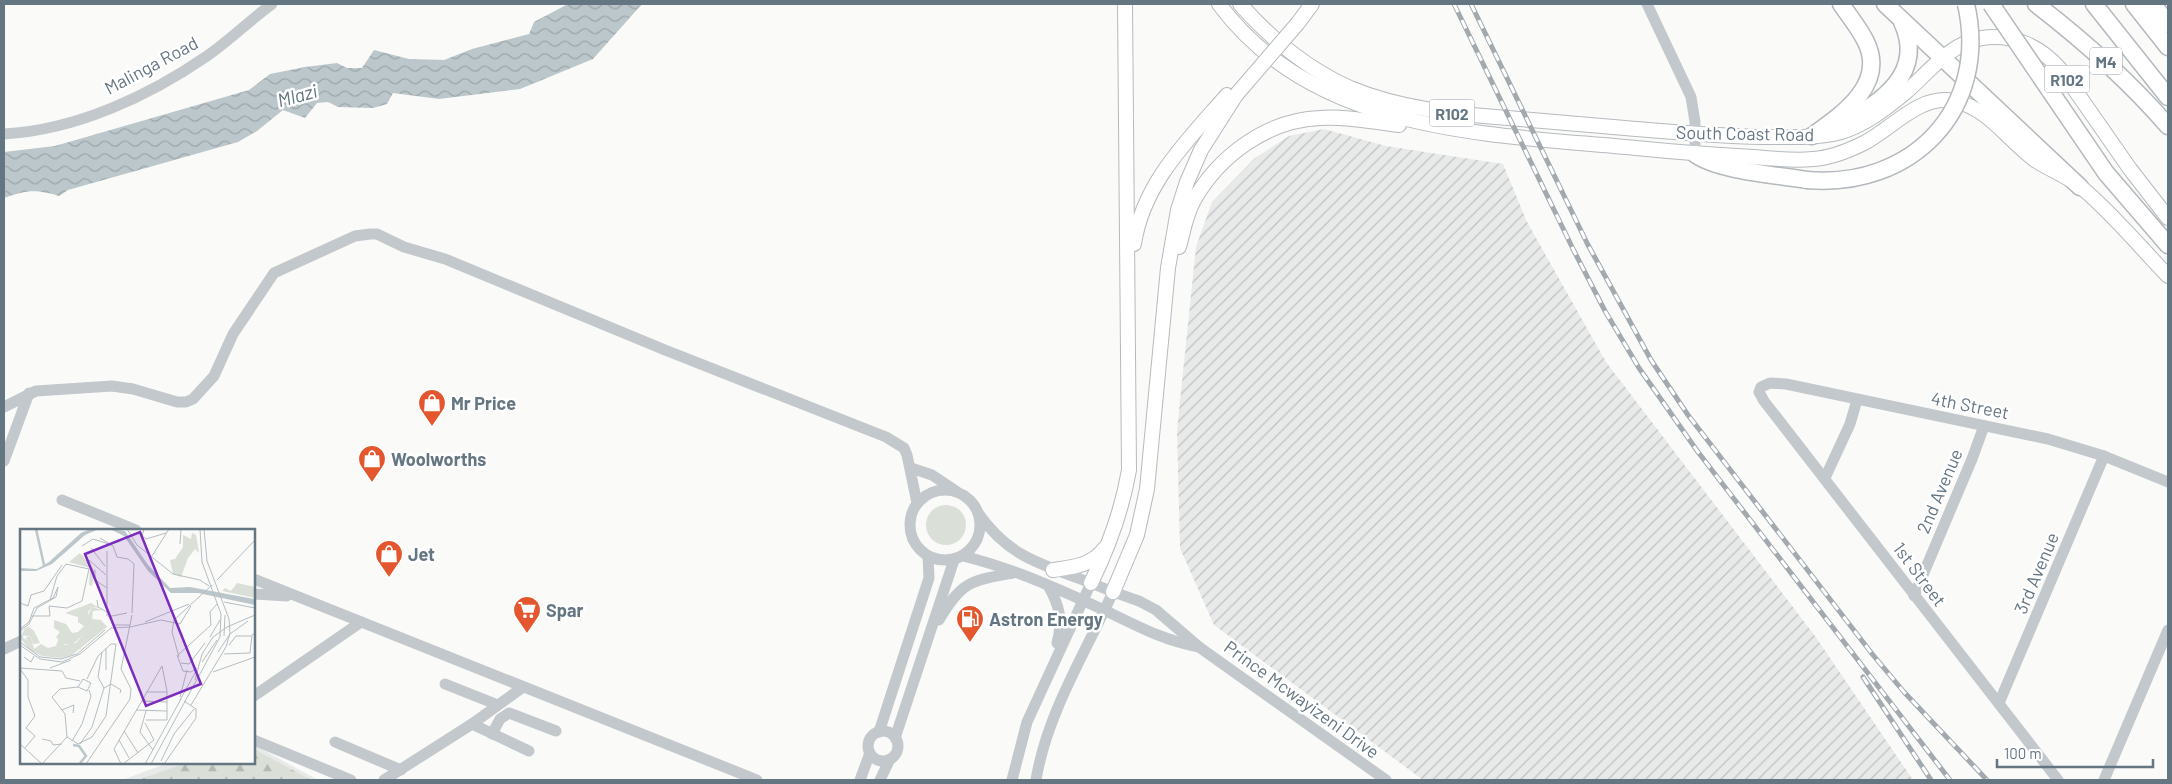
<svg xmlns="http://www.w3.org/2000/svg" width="2172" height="784" viewBox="0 0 2172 784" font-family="Barlow,sans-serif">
<defs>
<pattern id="industrial-furrows" width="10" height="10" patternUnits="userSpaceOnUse" patternTransform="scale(1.25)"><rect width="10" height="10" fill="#e8e9e9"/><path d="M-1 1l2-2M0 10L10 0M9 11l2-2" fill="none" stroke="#c0c1c2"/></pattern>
<pattern id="forest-firs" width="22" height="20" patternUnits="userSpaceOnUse" patternTransform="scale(1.25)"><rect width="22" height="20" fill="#dadfd7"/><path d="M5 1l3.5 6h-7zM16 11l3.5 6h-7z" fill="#b4b9b4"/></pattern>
<pattern id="water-waves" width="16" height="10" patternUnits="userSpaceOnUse" patternTransform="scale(1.25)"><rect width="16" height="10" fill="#bbc7cb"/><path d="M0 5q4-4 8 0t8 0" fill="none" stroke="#9ca6aa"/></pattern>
</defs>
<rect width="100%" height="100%" fill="#fafaf8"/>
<polygon fill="#e8e9e9" points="254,745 318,780 122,780 168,763 254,763"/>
<polygon fill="url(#industrial-furrows)" points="1324,129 1386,146 1503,164 1527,222 1606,362 1815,636 1913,780 1423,780 1214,625 1180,548 1177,430 1196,247 1212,202 1255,158 1289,136"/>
<circle fill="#dadfd7" cx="946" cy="525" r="20"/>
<polygon fill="url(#forest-firs)" points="254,749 311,780 138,780 186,763 254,763"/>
<path fill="url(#water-waves)" d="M568,4H642L593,59L520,89L439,99L393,93L387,104L373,108L338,107L328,102L317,103L305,118L283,110L257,131L238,142L68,190L59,196C35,189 27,190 4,198V152L55,146L249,90L270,74L305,67L337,63L347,68H362L374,50L409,59L444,60L472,49L529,34L534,22Z"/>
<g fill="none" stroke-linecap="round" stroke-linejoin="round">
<defs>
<g id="major">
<path d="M1219,4C1315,134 1490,134 1636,148C1676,152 1715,155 1754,157C1774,159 1794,161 1813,159C1831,158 1848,151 1864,143C1892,129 1919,94 1954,101C1987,107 2009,141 2035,160C2050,170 2068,176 2082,188C2113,214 2140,247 2168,276"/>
<path d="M1240,4C1270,38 1308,69 1350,88C1400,109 1455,114 1508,118C1547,121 1586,125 1625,128C1675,132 1724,137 1774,137C1796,137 1819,138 1841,132C1865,125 1887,108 1906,92C1928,73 1950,43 1982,38C2013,33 2041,47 2061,70L2130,169L2168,218"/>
<polyline points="1298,23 1312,4"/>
<path d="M1134,244C1143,183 1188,140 1227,95"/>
<path d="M1179,247C1183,232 1186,214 1194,200C1219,156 1267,120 1320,118C1346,116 1373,122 1399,125"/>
<path d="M1053,570C1073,567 1091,566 1104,549"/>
<path d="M1091,583C1109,546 1122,511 1129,470L1125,4"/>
<polyline points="1113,592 1137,535 1147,489 1168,268 1178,210 1187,182 1201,150 1236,95"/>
</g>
<g id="highway">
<polyline points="1885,4 2080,187"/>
<path d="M2036,4C2084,41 2128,80 2168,126"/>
<polyline points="2094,4 2168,97"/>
<polyline points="2134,4 2168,47"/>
<polyline points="2153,4 2168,24"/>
<path d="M1839,127C1878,103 1927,75 1902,22"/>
<path d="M1812,136C1841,115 1887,85 1866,42C1860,29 1849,16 1841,4"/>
<path d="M1695,154C1718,171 1777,175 1807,180"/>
<polyline points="2106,173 2168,245"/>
</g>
</defs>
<use href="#major" stroke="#b5babe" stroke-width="16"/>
<use href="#highway" stroke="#b4b9bd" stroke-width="19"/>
<g stroke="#c3c8cc" stroke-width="11">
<polyline points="1647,4 1691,97 1695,122 1695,154"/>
<path d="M4,134C76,130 149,96 207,56C230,40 250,20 272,4"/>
<polyline points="4,407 36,391 112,386 133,389 177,402 186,402 193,399 214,376 233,334 274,273 355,236 370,234 377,234 404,247 445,259 665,350 886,437 904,448 907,455 917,503"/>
<polyline points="4,461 29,393"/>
<polyline points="911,468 932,475 956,491"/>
<polyline points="1825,478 1850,424 1857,400"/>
<circle cx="945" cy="525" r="35"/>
<polyline points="62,500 136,530"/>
<path d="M978,513C1006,553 1034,562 1078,578C1098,586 1118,594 1139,601L1156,610L1199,647L1386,780"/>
<path d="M963,556C1012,568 1061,590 1106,611C1137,626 1165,641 1199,647"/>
<polyline points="254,579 757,780"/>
<path d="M1049,587C1060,607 1063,621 1057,643"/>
<polyline points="254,594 287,596"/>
<polyline points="1914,596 1972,459 1984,426"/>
<path d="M939,620C962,581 970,581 1013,573"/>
<polyline points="4,649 21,641"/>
<polyline points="445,684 498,705"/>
<polyline points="254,696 361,622"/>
<polyline points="1999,703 2104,456"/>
<polyline points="472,724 529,751"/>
<circle cx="883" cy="746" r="15"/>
<polyline points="879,732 929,578 928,556"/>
<polyline points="492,734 500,719 509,713 556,731"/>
<polyline points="895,738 954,560"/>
<polyline points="254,740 351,780"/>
<polyline points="335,742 401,770"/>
<polyline points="384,780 472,724 523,687"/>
<polyline points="860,780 870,753"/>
<polyline points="880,780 890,759"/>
<polyline points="1012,780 1027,722 1091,583"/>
<path d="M1036,780C1047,713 1085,654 1113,592"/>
<polyline points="2058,780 1764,401 1759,392 1761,387 1770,383 1786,384 2048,439 2104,456 2168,482"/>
<polyline points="2104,780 2168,630"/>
</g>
<use href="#major" stroke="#fff" stroke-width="14"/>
<use href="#highway" stroke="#fff" stroke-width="16"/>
<defs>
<g id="rail">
<polyline points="1454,4 1574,251 1605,311 1639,368 1698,452 1950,780"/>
<polyline points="1471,4 1587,243 1651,360 1688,415 1873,655 1904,692 1987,780"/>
<polyline points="1863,677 1931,780"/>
</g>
</defs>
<use href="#rail" stroke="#a2aab0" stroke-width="5"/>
<use href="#rail" stroke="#fff" stroke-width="3" stroke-dasharray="9" stroke-linecap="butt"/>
<defs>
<polyline id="major-bridge" points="1236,95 1298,23"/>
<g id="highway-bridge">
<polyline points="1991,4 2106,173"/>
<path d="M1807,180C1912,189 1990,109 1966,4"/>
</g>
</defs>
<use href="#major-bridge" stroke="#b5babe" stroke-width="16" stroke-linecap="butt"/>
<use href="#highway-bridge" stroke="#b4b9bd" stroke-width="19" stroke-linecap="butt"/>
<use href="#major-bridge" stroke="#fff" stroke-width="14"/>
<use href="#highway-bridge" stroke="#fff" stroke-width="16"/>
</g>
<defs>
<symbol id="shop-pin" viewBox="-11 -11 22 30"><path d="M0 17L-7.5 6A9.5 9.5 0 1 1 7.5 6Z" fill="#e4572e" stroke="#fff"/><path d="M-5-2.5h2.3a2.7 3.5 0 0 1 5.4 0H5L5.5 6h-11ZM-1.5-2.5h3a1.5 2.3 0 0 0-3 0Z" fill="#fff"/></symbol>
<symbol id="supermarket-pin" viewBox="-11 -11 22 30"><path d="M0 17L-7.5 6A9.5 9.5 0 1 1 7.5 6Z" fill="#e4572e" stroke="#fff"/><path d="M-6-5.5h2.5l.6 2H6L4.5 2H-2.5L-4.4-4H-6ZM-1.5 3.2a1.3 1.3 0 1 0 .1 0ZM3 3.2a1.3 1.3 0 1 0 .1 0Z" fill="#fff"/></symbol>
<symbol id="fuel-pin" viewBox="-11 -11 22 30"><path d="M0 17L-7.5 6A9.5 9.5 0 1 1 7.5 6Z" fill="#e4572e" stroke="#fff"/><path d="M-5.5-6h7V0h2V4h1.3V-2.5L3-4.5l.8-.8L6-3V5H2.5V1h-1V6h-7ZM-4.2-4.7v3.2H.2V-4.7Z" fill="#fff"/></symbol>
</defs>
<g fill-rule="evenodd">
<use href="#shop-pin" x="416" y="387" width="32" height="43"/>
<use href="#shop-pin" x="356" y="443" width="32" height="43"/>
<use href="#shop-pin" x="373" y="538" width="32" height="43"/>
<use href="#supermarket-pin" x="511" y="594" width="32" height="43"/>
<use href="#fuel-pin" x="954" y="603" width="32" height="43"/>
</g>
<g text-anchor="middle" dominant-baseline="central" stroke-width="5" stroke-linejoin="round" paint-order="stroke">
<g fill="#fff" stroke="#939fa8" stroke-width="1">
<rect x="2090" y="47.5" width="32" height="27" rx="4"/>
<rect x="2044.5" y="65.5" width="45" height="27" rx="4"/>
<rect x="1429.5" y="99.5" width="45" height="27" rx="4"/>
</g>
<g font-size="16" font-weight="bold" fill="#657683">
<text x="2106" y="61">M4</text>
<text x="2067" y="79">R102</text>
<text x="1452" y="113">R102</text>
</g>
<g font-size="18" fill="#657683" stroke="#fff">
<text transform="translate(151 65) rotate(-28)">Malinga Road</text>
<text transform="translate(1745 133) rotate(1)">South Coast Road</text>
<text transform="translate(1970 405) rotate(11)">4th Street</text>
<text transform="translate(1939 491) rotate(-67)">2nd Avenue</text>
<text transform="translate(2036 573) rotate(-67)">3rd Avenue</text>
<text transform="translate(1920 574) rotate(53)">1st Street</text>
<text transform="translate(1302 699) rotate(36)">Prince Mcwayizeni Drive</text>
</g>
<g font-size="18" font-weight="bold" fill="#657683" stroke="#fff" text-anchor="start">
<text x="451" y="403">Mr Price</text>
<text x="391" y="459">Woolworths</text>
<text x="408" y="554">Jet</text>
<text x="546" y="610">Spar</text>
<text x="989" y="619">Astron Energy</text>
</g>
<g font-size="19" font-style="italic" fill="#60757c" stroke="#fff">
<text transform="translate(297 95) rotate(-15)">Mlazi</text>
</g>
</g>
<g transform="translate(20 529)">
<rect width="235" height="235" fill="#fafaf8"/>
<path d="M72,78L82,81L73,82L72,90L81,91L87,98L52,126L41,129L22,127L10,121L0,109L5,99L3,109L7,111L6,108H11L14,120L21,115L28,119L36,117L38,111L45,116L56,114L70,98L67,88Z" fill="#dadfd7"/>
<path d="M172,4L176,6L179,24L175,20L168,29L161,48L153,45L150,31L155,30L163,18V6L171,10ZM60,24L75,42L72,57L69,56L70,39L49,33ZM217,54L235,58V69L202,62L205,59L211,62ZM71,74L79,79L72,78L68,83L70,100L53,115H42L36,108L40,103L34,99V91L46,95L52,104L58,103L64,97L58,93V88L45,84ZM9,98L14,102L20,114L13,115L11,108L3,106L5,99Z" fill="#dadfd7"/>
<path d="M70,0H79L65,6L32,35L16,42H0V39L17,40L29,33L61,4ZM90,0L105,2L128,36L150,59L170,58L234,70L235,76L178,64H151L128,42L104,7Z" fill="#bbc7cb"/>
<path fill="none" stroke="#bbc7cb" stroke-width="2.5" d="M16,0L24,36M53,216L59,217L66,227L60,234"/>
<path fill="none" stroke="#b5bdc2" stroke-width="1" d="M107,0L117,16L153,45L180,51L189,57M124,0L122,7L126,10L146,4M80,9L93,17L97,28L108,30L114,35L112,84M160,15L161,0M62,17L73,10L92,16M71,19L85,37M87,22V87H92M132,27L149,0M69,31L86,46M75,41V51L87,59M197,51L235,11M77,71L78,78L87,83M204,73L235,79M0,74L8,77L11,66L24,62L42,36M11,87H30L29,77L47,79L62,72L69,40L46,35L37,47L30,71M92,87L107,84M125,93L169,75M94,96H110M110,98L141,91L160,95L171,77M0,100L9,93L14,79L33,69L38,58L36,68L17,79L9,95L0,102M204,107L205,86M190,108L200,91M0,113L20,128L41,130L57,125L85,101M0,116L20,130L42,133L60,125L91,99L110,98M209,116L216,107H231M86,119V141M82,123L78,148L84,159M198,123L210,105L228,92M204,125L230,124L232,106L235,104M157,126L163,142L171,143L177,139M158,126L191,96L190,83L197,75M4,128L11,133L14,127M159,128L152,103L154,91L192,56M182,133L197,111M161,134L169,135L185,114M0,139L42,142L46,149L60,152M30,139L51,131M0,140L8,151V168L15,187L6,199L15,207L5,219M193,143L235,128M175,151L182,125L193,108L207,98L235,86M58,158L63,150L71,154L67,162L58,158L40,160L32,168L45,185L47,208L58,215L72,208L86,187L96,115H91L78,127L67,150M127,163H147M160,168L167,141M160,171L176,142M121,172L147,173M171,176L206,118L210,104L209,90L187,32L184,0M42,181L54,176L53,184M116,181L147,182M126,182L120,203L133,221M126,191H147V162L142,137M104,202L118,224M22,210L31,212L33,216L42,215M99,211L109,229M52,212L62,195L71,167L69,161M0,215L22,235L47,208M60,215L72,198L84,159L91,155L101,161L100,164M141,232L154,205L174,180M66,235L110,170L111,160L101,140L112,86M101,235L94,220L142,137M103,235L134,211L125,194M125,235L161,170M131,235L200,108L201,85L182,33L180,0M144,235L176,189V180L164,172"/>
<path fill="#7b2cbf" fill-opacity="0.15" stroke="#7b2cbf" stroke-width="2.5" d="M120,3L181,155L126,177L65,25Z"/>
<rect width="235" height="235" fill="none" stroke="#657683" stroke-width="2.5"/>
</g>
<rect width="2172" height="784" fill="none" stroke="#657683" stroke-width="10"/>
<path d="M1997 759v8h156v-8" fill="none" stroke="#657683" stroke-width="2.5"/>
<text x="2004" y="759" font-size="15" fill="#657683" stroke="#ffffff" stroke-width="4" paint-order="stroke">100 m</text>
</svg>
